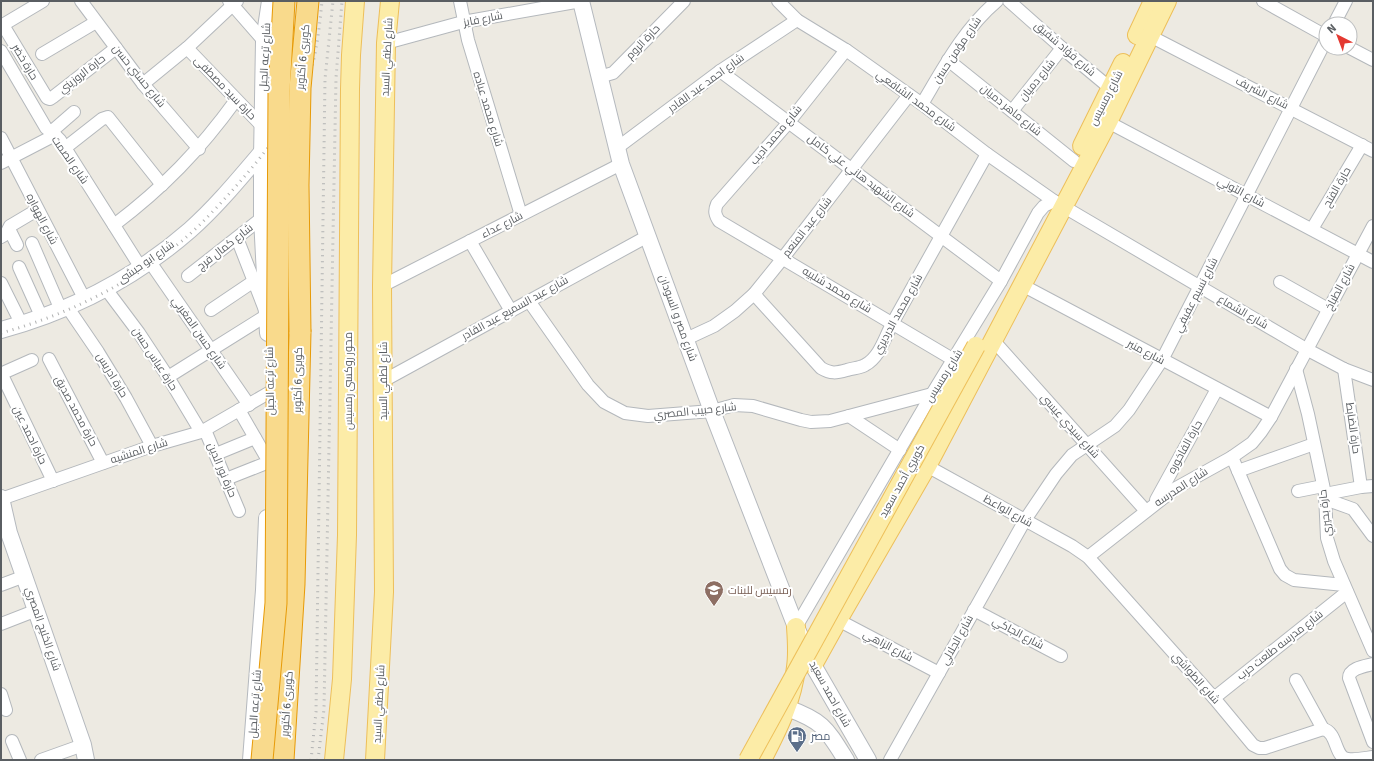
<svg xmlns="http://www.w3.org/2000/svg" width="1374" height="761" viewBox="0 0 1374 761" font-family="Signika,Cairo,sans-serif">
<rect width="100%" height="100%" fill="#edeae2"/>
<g fill="none" stroke-linecap="round" stroke-linejoin="round">
<defs>
<g id="street">
<polyline points="81,1 143,84 199,149"/>
<polyline points="229,1 264,41"/>
<polyline points="460,1 468,40 521,215"/>
<polyline points="778,1 797,20 846,50 922,104 987,154 1054,201 1306,349 1344,369 1373,380"/>
<polyline points="1009,1 1062,48 1116,93"/>
<polyline points="1263,1 1326,36"/>
<polyline points="1334,24 1346,1"/>
<polyline points="3,25 47,98 50,99 53,97 116,48"/>
<polyline points="1,26 43,1"/>
<polyline points="1150,36 1373,151"/>
<polyline points="386,43 463,22 581,1"/>
<polyline points="187,48 263,127"/>
<polyline points="1350,48 1373,60"/>
<path d="M846,50L789,122L717,204C714,211 715,215 719,221L954,360"/>
<polyline points="1,51 46,128 55,135 60,140 141,268"/>
<polyline points="42,54 96,22"/>
<polyline points="948,60 1074,161"/>
<polyline points="720,71 1001,281"/>
<polyline points="599,77 613,73 618,68 684,1"/>
<polyline points="143,84 187,48 237,1"/>
<path d="M922,104C944,67 964,29 997,1"/>
<polyline points="1012,111 1062,48"/>
<polyline points="1108,122 1373,262"/>
<polyline points="51,132 74,112"/>
<polyline points="1,138 85,300"/>
<polyline points="65,148 102,119 108,117 162,185"/>
<polyline points="617,148 720,71 797,20"/>
<polyline points="1,163 55,135"/>
<path d="M114,225C164,187 199,151 236,100"/>
<polyline points="9,229 17,245"/>
<polyline points="1312,229 1362,145"/>
<polyline points="1,237 6,234 10,226 37,210"/>
<polyline points="470,241 511,311"/>
<polyline points="32,243 61,310"/>
<polyline points="150,262 249,405"/>
<polyline points="19,267 42,318"/>
<polyline points="188,276 262,218"/>
<polyline points="1280,282 1328,309"/>
<polyline points="1,283 22,325"/>
<polyline points="1022,285 1271,417"/>
<polyline points="382,286 621,164"/>
<polyline points="106,289 139,333 168,377 201,432"/>
<path d="M754,294L821,368C831,374 836,373 847,370C853,368 860,368 865,365C880,357 885,337 892,324L987,154"/>
<polyline points="529,301 588,385 604,402 625,413 648,416 712,411 734,405 753,406 801,420 811,422 830,421 932,394"/>
<polyline points="68,308 98,352 126,398 152,446"/>
<polyline points="211,310 254,281"/>
<polyline points="686,339 714,326 735,311 754,294 783,258 909,95"/>
<polyline points="993,340 1146,511"/>
<polyline points="49,359 103,463"/>
<polyline points="32,360 5,372 3,377 53,481"/>
<polyline points="1296,369 1308,414 1325,494 1327,538 1334,561 1373,651"/>
<polyline points="1344,369 1361,487"/>
<polyline points="168,377 267,315 237,238"/>
<polyline points="383,381 648,236"/>
<polyline points="849,416 900,450"/>
<polyline points="205,430 239,511"/>
<polyline points="216,454 255,438"/>
<polyline points="1232,457 1280,569 1285,575 1294,580 1344,585"/>
<polyline points="927,466 1072,546 1088,557 1214,698 1253,745 1259,748 1265,748 1323,729"/>
<polyline points="1238,471 1314,444"/>
<polyline points="226,479 269,462 239,410"/>
<polyline points="1298,491 1323,486"/>
<polyline points="1325,494 1361,487 1373,486"/>
<polyline points="1,499 152,446 201,432 272,391"/>
<polyline points="1325,499 1353,509 1373,536"/>
<polyline points="1156,500 1217,389"/>
<polyline points="1088,557 1176,488 1232,457 1252,443 1261,432 1271,417 1373,226"/>
<polyline points="1,585 25,576"/>
<polyline points="974,610 1061,656"/>
<polyline points="838,620 939,673"/>
<polyline points="1,624 37,610"/>
<polyline points="796,627 932,394 1001,281 1038,213 1044,206 1054,201"/>
<path d="M1373,664C1365,666 1349,668 1349,678L1373,742"/>
<polyline points="1296,680 1323,729"/>
<polyline points="1,694 6,710"/>
<polyline points="1214,698 1347,592"/>
<path d="M1323,729C1338,732 1334,758 1348,759C1356,760 1365,758 1373,757"/>
<polyline points="12,741 20,760"/>
<polyline points="41,760 83,745"/>
<polyline points="890,760 1025,520 1056,474 1072,455 1115,426 1129,410 1162,360 1326,40"/>
</g>
<g id="secondary">
<polyline points="581,1 621,164 712,411 796,627 813,665 868,760"/>
<path d="M1,330C71,311 135,278 190,230C216,207 239,179 262,152"/>
<polyline points="268,333 262,218 262,157 264,41 270,1"/>
<polyline points="1,498 9,533 83,745 86,760"/>
<path d="M787,708C823,721 826,728 846,760"/>
<polyline points="251,760 264,590 267,518"/>
</g>
<g id="primary">
<polyline points="1137,35 1153,1"/>
<polyline points="1082,146 1123,63"/>
<polyline points="813,665 838,620 927,466 1108,122 1167,1"/>
<polyline points="334,760 342,679 347,535 350,89 351,55 355,1"/>
<polyline points="375,760 384,592 382,286 386,43 390,1"/>
<path d="M762,760C777,731 793,700 796,667C798,654 797,641 796,627"/>
</g>
<polyline id="highway" points="283,760 294,584 300,332"/>
</defs>
<use href="#street" stroke="#b4b8bc" stroke-width="14"/>
<use href="#secondary" stroke="#b5b9be" stroke-width="18"/>
<use href="#primary" stroke="#edbf5a" stroke-width="20"/>
<use href="#highway" stroke="#e79a07" stroke-width="23"/>
<use href="#street" stroke="#fff" stroke-width="12"/>
<use href="#secondary" stroke="#fff" stroke-width="16"/>
<use href="#primary" stroke="#fceca7" stroke-width="18"/>
<use href="#highway" stroke="#f9da8c" stroke-width="21"/>
<g stroke="#b1b2b2" stroke-width="3" stroke-dasharray="1 5" stroke-linecap="butt">
<path d="M1,333C67,315 130,284 183,240C202,224 221,203 238,184C268,150 296,113 311,70C317,50 320,22 322,1"/>
<polyline points="311,760 316,712 325,79 333,1"/>
<polyline points="318,760 324,709 336,78 342,1"/>
</g>
<defs>
<polyline id="primary-bridge" points="748,760 976,346"/>
<g id="highway-bridge">
<polyline points="300,332 298,185 300,88 308,1"/>
<polyline points="262,760 276,603 279,91 284,1"/>
</g>
</defs>
<use href="#primary-bridge" stroke="#edbf5a" stroke-width="20" stroke-linecap="butt"/>
<use href="#highway-bridge" stroke="#e79a07" stroke-width="23" stroke-linecap="butt"/>
<use href="#primary-bridge" stroke="#fceca7" stroke-width="18"/>
<use href="#highway-bridge" stroke="#f9da8c" stroke-width="21"/>
</g>
<defs>
<symbol id="school-pin" viewBox="-11 -11 22 30"><path d="M0 17L-7.5 6A9.5 9.5 0 1 1 7.5 6Z" fill="#8d6e63" stroke="#fff"/><path d="M0-5L7-2L0 1L-7-2ZM-4 1L0 2.5L4 1V4Q0 6-4 4Z" fill="#fff"/></symbol>
<symbol id="fuel-pin" viewBox="-11 -11 22 30"><path d="M0 17L-7.5 6A9.5 9.5 0 1 1 7.5 6Z" fill="#5c6f8a" stroke="#fff"/><path d="M-5.5-6h7V0h2V4h1.3V-2.5L3-4.5l.8-.8L6-3V5H2.5V1h-1V6h-7ZM-4.2-4.7v3.2H.2V-4.7Z" fill="#fff"/></symbol>
</defs>
<g fill-rule="evenodd">
<use href="#school-pin" x="703" y="579" width="22" height="30"/>
<use href="#fuel-pin" x="786" y="725" width="22" height="30"/>
</g>
<g text-anchor="middle" dominant-baseline="central" stroke-width="4" stroke-linejoin="round" paint-order="stroke">
<g font-size="11" fill="#5a5e62" stroke="#fff">
<text transform="translate(483 19) rotate(-11)">شارع فايز</text>
<text transform="translate(643 42) rotate(-46)">حارة الروم</text>
<text transform="translate(1065 49) rotate(41)">شارع فؤاد شفيق</text>
<text transform="translate(957 50) rotate(-56)">شارع مؤمن حسن</text>
<text transform="translate(265 57) rotate(-87)">شارع ترعه الجبل</text>
<text transform="translate(303 57) rotate(-85)">كوبرى 6 أكتوبر</text>
<text transform="translate(387 57) rotate(-87)">شارع لطفي السيد</text>
<text transform="translate(25 62) rotate(59)">حارة خضر</text>
<text transform="translate(82 74) rotate(-38)">حارة الروزيني</text>
<text transform="translate(139 76) rotate(51)">شارع حسني حسن</text>
<text transform="translate(1037 80) rotate(-51)">شارع دميان</text>
<text transform="translate(706 83) rotate(-36)">شارع احمد عبد القادر</text>
<text transform="translate(225 88) rotate(46)">حارة سيد مصطفى</text>
<text transform="translate(1262 93) rotate(27)">شارع الشريف</text>
<text transform="translate(1106 98) rotate(-63)">شارع رمسيس</text>
<text transform="translate(916 101) rotate(36)">شارع محمد الشافعي</text>
<text transform="translate(488 109) rotate(73)">شارع محمد عباده</text>
<text transform="translate(1011 110) rotate(39)">شارع ماهر دميان</text>
<text transform="translate(776 135) rotate(-50)">شارع محمد اديب</text>
<text transform="translate(70 160) rotate(55)">شارع الصمت</text>
<text transform="translate(861 176) rotate(37)">شارع الشهيد هاني علي كامل</text>
<text transform="translate(1337 187) rotate(-60)">حارة الفتح</text>
<text transform="translate(1241 192) rotate(28)">شارع التوني</text>
<text transform="translate(42 219) rotate(63)">شارع الهواره</text>
<text transform="translate(502 225) rotate(-27)">شارع عداء</text>
<text transform="translate(807 227) rotate(-52)">شارع عبد المنعم</text>
<text transform="translate(225 247) rotate(-38)">شارع كمال فرج</text>
<text transform="translate(146 262) rotate(-35)">شارع ابو حبشى</text>
<text transform="translate(1340 287) rotate(-62)">شارع الطباخ</text>
<text transform="translate(837 290) rotate(31)">شارع محمد شلبيه</text>
<text transform="translate(1196 295) rotate(-63)">شارع نسيم عفيفي</text>
<text transform="translate(515 308) rotate(-29)">شارع عبد السميع عبد القادر</text>
<text transform="translate(1243 312) rotate(30)">شارع الشماع</text>
<text transform="translate(898 314) rotate(-61)">شارع محمد الدرديري</text>
<text transform="translate(678 318) rotate(70)">شارع مصر و السودان</text>
<text transform="translate(199 333) rotate(55)">شارع حسن المغربي</text>
<text transform="translate(1146 352) rotate(28)">شارع منير</text>
<text transform="translate(155 359) rotate(57)">حارة عباس حسن</text>
<text transform="translate(112 375) rotate(59)">حارة ادريس</text>
<text transform="translate(944 376) rotate(-58)">شارع رمسيس</text>
<text transform="translate(298 380) rotate(-89)">كوبرى 6 أكتوبر</text>
<text transform="translate(270 381) rotate(-91)">شارع ترعه الجبل</text>
<text transform="translate(348 381) rotate(-90)">محور روكسى رمسيس</text>
<text transform="translate(383 381) rotate(-90)">شارع لطفي السيد</text>
<text transform="translate(76 411) rotate(62)">حارة محمد صديق</text>
<text transform="translate(695 411) rotate(-6)">شارع حبيب المصري</text>
<text transform="translate(1070 426) rotate(48)">شارع سيدي عيسي</text>
<text transform="translate(1353 428) rotate(82)">حارة الضابط</text>
<text transform="translate(30 435) rotate(64)">حارة احمد عين</text>
<text transform="translate(1185 447) rotate(-61)">حارة الفاخوره</text>
<text transform="translate(139 451) rotate(-18)">شارع المنشيه</text>
<text transform="translate(222 470) rotate(67)">حارة نور الدين</text>
<text transform="translate(902 481) rotate(-61)">كوبري أحمد سعيد</text>
<text transform="translate(1181 487) rotate(-33)">شارع المدرسه</text>
<text transform="translate(1008 511) rotate(29)">شارع الواعظ</text>
<text transform="translate(1325 513) rotate(-96)">حارة بحيري</text>
<text transform="translate(43 629) rotate(71)">شارع الخليج المصري</text>
<text transform="translate(1018 633) rotate(28)">شارع الجاكي</text>
<text transform="translate(957 640) rotate(-61)">شارع الجلالي</text>
<text transform="translate(1280 645) rotate(-38)">شارع مدرسه طلعت حرب</text>
<text transform="translate(888 646) rotate(28)">شارع الزاهي</text>
<text transform="translate(1196 678) rotate(48)">شارع الطواشي</text>
<text transform="translate(830 694) rotate(61)">شارع احمد سعيد</text>
<text transform="translate(255 704) rotate(-86)">شارع ترعه الجبل</text>
<text transform="translate(287 704) rotate(-86)">كوبرى 6 أكتوبر</text>
<text transform="translate(379 704) rotate(-87)">شارع لطفي السيد</text>
</g>
<g font-size="11" fill="#785e54" stroke="#fff" text-anchor="start">
<text x="728" y="590">رمسيس للبنات</text>
</g>
<g font-size="11" fill="#4e5e75" stroke="#fff" text-anchor="start">
<text x="811" y="736">مصر</text>
</g>
</g>
<rect width="1374" height="761" fill="none" stroke="#5a5e62" stroke-width="4"/>
<g transform="translate(1338 36) rotate(318)"><circle r="19" fill="#ffffff" stroke="#bdbfc0"/>
<path d="M0-3L7 15L0 10L-7 15Z" fill="#e43931"/>
<text y="-6" font-size="11" font-weight="bold" text-anchor="middle" fill="#5a5e62">N</text>
</g>
</svg>
